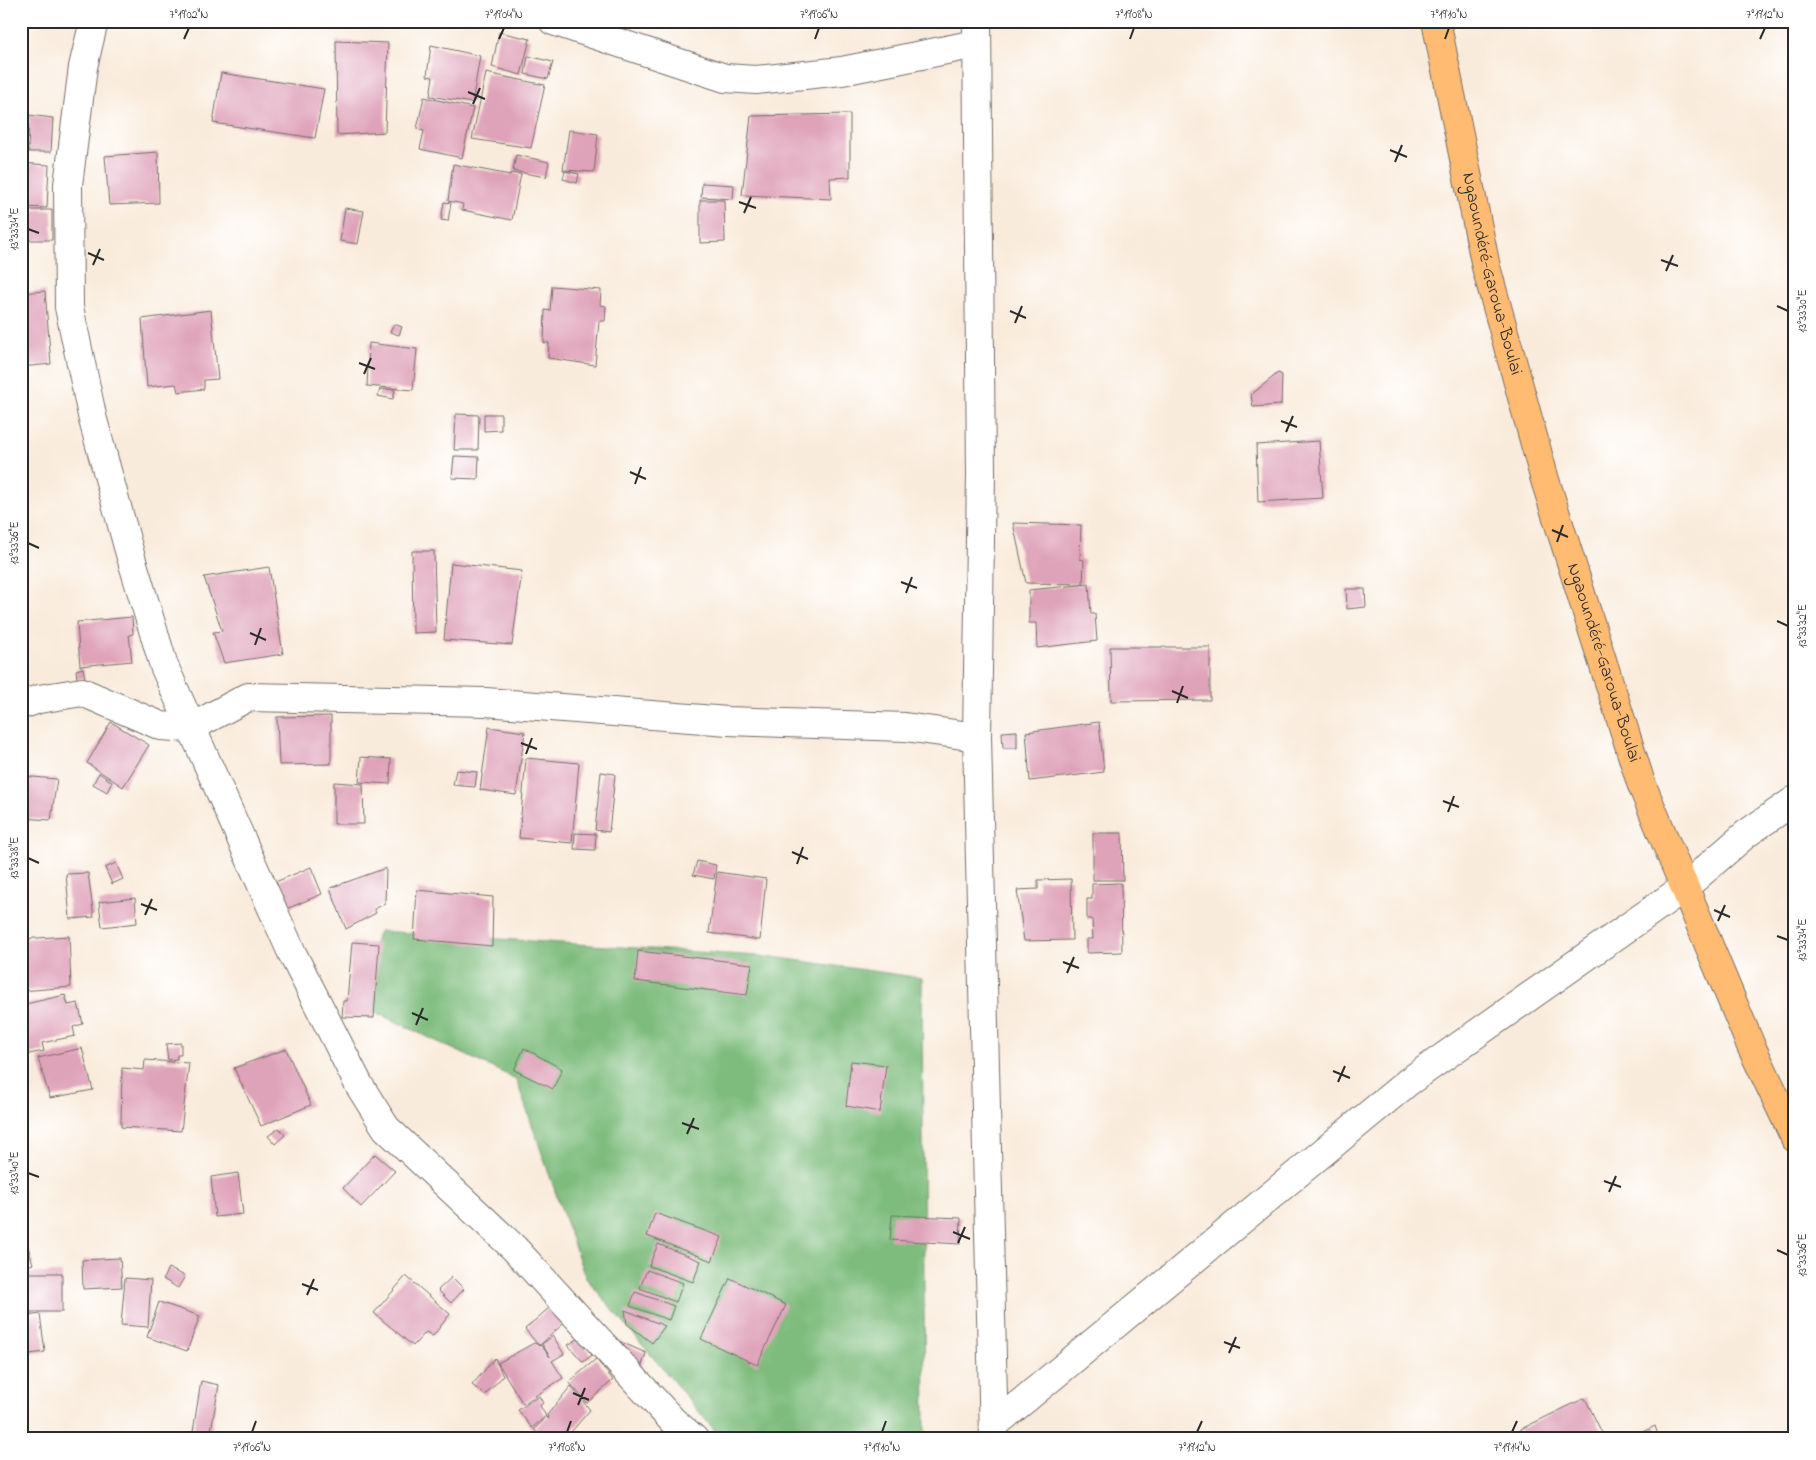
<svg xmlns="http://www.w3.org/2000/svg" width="1816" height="1460" viewBox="0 0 1816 1460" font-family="'Indie Flower',sans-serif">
<rect width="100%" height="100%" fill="#fff"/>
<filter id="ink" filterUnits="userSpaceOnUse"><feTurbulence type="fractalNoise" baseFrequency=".02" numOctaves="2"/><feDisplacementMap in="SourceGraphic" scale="10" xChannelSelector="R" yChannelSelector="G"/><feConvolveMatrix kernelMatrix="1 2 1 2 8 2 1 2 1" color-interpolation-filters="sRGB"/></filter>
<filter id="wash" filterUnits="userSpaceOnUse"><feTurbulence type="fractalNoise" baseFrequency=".0096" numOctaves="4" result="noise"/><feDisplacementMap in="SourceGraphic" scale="20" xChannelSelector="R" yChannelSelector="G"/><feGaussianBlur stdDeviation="1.12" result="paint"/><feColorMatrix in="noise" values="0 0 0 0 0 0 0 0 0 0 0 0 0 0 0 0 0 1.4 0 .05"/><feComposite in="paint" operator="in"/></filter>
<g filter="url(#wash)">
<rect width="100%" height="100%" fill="#f9ebdb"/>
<polygon fill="#7dbc7c" stroke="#547454" points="379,931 773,957 922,978 925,1439 722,1439 585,1277 516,1079 352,1001"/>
<g id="blocks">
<g fill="#dfa3b9">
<polygon points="499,32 530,39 521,75 492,67"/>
<polygon points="336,41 388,43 385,132 337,135"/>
<polygon points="431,45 480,56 472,103 430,96 433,77 427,76"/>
<polygon points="528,56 553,62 548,79 525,74"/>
<polygon points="221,73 324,89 315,138 213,123"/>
<polygon points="486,73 545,85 531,148 472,139"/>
<polygon points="424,97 473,108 462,158 420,149 424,131 417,129"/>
<polygon points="850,114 850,177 830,178 831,199 742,195 751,116"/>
<polygon points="29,115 53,118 51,152 28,152"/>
<polygon points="569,130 598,134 594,172 563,170"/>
<polygon points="158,152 159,203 109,205 105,156"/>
<polygon points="516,155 549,162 546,177 513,171"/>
<polygon points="21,163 49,165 47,208 21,207"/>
<polygon points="453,164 510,175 510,173 521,174 512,220 462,210 463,204 448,201"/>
<polygon points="565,171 579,174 577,183 563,179"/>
<polygon points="702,183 734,185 733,199 701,197"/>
<polygon points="700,200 724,200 725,242 700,243"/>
<polygon points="444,202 451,203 448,221 441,220"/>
<polygon points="345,208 364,211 358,244 340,241"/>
<polygon points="21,210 52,210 52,240 26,240 26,237 21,237"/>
<polygon points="552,286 601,290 600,305 606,306 605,321 599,321 595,365 548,358 549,343 544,343 545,310 550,311"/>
<polygon points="45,291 51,364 21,367 21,293"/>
<polygon points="211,310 218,379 204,380 204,389 178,392 176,384 147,387 142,319"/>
<polygon points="394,324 402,327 399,335 390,332"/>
<polygon points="369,343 417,349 413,390 367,386"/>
<polygon points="1278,373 1282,375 1281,405 1253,407 1251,395"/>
<polygon points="380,389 395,390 393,399 378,396"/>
<polygon points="456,414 479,415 478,450 454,450"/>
<polygon points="484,414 501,414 501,430 484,431"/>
<polygon points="1319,441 1323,498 1258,502 1256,445"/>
<polygon points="454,456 479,457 478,479 452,478"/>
<polygon points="1013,523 1081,525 1080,559 1084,560 1083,584 1026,583"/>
<polygon points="412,551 434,551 436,632 413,633"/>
<polygon points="451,563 522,571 512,645 444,640"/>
<polygon points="269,567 283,654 224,663 213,632 222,631 204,577"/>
<polygon points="1089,584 1091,614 1095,614 1097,641 1037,648 1036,623 1029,623 1029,590"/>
<polygon points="1346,589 1365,589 1366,607 1347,609"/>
<polygon points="132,617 133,634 129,635 132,661 80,666 77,622"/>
<polygon points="1110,647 1210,647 1210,700 1111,701"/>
<polygon points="83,668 85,678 77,679 76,670"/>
<polygon points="331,716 331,764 279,765 277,717"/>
<polygon points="111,722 149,745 123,787 87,763"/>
<polygon points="1099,722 1104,772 1030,781 1026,732"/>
<polygon points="489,727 525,732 516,795 480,790"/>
<polygon points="1017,731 1017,748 1003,748 1002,732"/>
<polygon points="361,757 391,759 390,784 359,782"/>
<polygon points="526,758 579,763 572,843 519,838"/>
<polygon points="456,770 477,772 475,787 453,785"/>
<polygon points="601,772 615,774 609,832 595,830"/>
<polygon points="99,773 112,782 107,792 93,784"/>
<polygon points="21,776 57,779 51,820 21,818"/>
<polygon points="334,782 363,784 364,824 334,824"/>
<polygon points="575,833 596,834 595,850 574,849"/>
<polygon points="1093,833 1122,833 1123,880 1093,880"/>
<polygon points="697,861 716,865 714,879 693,875"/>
<polygon points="116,863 123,879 112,884 105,868"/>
<polygon points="311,867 322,894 284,910 273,883"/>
<polygon points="386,868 385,904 374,909 376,913 346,929 330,888"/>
<polygon points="717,872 766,879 760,940 709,933"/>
<polygon points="88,873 94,917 70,919 66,874"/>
<polygon points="1071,879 1072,940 1024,941 1017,890 1038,889 1038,880"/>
<polygon points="1121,883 1122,952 1087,953 1087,939 1093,939 1092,919 1087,919 1087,899 1092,899 1092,884"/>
<polygon points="417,890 493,897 492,946 414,939"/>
<polygon points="135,898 137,923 102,927 99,902"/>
<polygon points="69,936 71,987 21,991 21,939"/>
<polygon points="352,942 379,944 374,1018 342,1017 343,1001 347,1001"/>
<polygon points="638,951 752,964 747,995 635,981"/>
<polygon points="65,995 68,1005 78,1003 83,1024 73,1027 75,1036 42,1043 44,1051 24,1055 21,1041 21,1005"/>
<polygon points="181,1043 181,1055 177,1055 177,1059 168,1060 166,1044"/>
<polygon points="82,1048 93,1090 50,1098 38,1058"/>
<polygon points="524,1048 562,1069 553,1089 514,1070"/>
<polygon points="286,1049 311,1105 261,1126 234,1068"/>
<polygon points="145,1060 189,1063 181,1131 121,1127 122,1068 144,1070"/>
<polygon points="851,1061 886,1065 880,1112 846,1106"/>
<polygon points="279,1128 285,1135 275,1144 268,1136"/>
<polygon points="375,1154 395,1171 361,1207 343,1188"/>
<polygon points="238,1173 243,1214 215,1217 211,1177"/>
<polygon points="655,1213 722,1237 712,1261 647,1236"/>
<polygon points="892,1215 961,1218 960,1244 890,1240"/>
<polygon points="26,1240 33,1264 21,1268 21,1242"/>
<polygon points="658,1244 701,1261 693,1282 649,1266"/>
<polygon points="120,1258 122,1287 83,1289 82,1260"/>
<polygon points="168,1268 185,1276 178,1288 163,1279"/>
<polygon points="647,1270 683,1283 676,1302 640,1288"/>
<rect x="27" y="1273" width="35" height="39"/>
<polygon points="406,1276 450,1314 433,1336 426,1332 413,1346 374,1313"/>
<polygon points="452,1277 464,1289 451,1303 438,1290"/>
<polygon points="125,1278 151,1280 148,1327 121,1325"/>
<polygon points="730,1278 786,1305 757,1365 701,1339"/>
<polygon points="635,1292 674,1306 669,1320 630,1306"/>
<polygon points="159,1302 200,1316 187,1351 147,1337"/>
<polygon points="551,1306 564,1323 539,1346 525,1329"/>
<polygon points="625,1310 665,1326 652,1343 627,1324"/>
<polygon points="40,1314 45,1352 21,1355 21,1317"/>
<polygon points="553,1336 564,1354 552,1361 563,1378 523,1404 498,1363 534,1343 542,1346 550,1357 542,1344"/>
<polygon points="579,1338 592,1355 583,1362 568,1345"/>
<polygon points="612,1338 646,1353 640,1371"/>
<polygon points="495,1358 503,1376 485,1395 472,1385"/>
<polygon points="596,1359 613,1380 587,1403 569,1382"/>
<polygon points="201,1381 219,1385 210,1436 193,1432"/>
<polygon points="571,1386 590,1410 565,1439 542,1439 534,1429 547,1417 549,1419 547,1415"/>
<polygon points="539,1396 543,1403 540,1406 546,1416 532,1428 518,1410"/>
<polygon points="1585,1398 1605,1439 1524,1439 1519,1430"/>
<polygon points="1655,1426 1659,1438 1647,1439 1643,1432"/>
</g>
</g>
</g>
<g filter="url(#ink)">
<use href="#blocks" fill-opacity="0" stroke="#736e69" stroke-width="1"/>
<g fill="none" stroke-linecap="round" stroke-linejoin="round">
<defs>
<g id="street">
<polyline points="94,21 83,67 68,185 69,307 93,420 130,554 164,666 292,953 359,1085 386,1128 514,1248 673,1421 694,1439"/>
<polyline points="553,21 725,78 756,80 842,71 976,44"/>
<polyline points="977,21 981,473 977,737 994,1439"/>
<polyline points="21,705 39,699 82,692 161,726 190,728 248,697 486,702 728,721 905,727 977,737"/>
<polyline points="994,1425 1408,1082 1685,887 1746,834 1795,800"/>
</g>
<g id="highway">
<path id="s1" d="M1436,21L1486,267L1545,480L1641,783L1751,1046L1795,1138"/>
</g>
</defs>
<use href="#street" stroke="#736e69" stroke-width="30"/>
<use href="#highway" stroke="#736e69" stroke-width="30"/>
<use href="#street" stroke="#fff" stroke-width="28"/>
<use href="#highway" stroke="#ffbb71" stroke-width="28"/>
</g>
</g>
<path fill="none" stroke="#2b2b2b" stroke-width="2" d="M184,39L189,28M499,39L504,28M815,39L819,28M1130,39L1134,28M1445,39L1449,28M1760,39L1765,28M468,92L485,99M473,104L480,88M1390,150L1407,157M1395,162L1402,145M739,202L756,208M744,213L751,197M28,229L39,233M88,253L104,260M1661,260L1678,266M93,265L100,249M1666,271L1673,255M1777,306L1788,311M1010,311L1026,318M1015,323L1022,306M359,363L375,369M364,374L371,358M1281,421L1297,427M1286,432L1293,416M630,472L646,479M635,484L641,467M1552,530L1568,537M1557,542L1563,525M28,543L39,548M901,582L917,588M906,593L912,577M1777,621L1788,626M250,633L266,640M255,645L261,628M1172,691L1188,698M1177,703L1183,686M521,743L537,749M526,754L532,738M1443,801L1459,807M1448,812L1454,796M792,852L808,859M28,858L39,863M797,864L803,847M141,904L157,910M1714,910L1730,917M145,915L152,899M1718,921L1725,905M1777,936L1788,940M1063,962L1079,968M1067,973L1074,957M412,1013L428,1020M416,1025L423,1008M1333,1071L1350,1078M1338,1082L1345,1066M682,1123L699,1129M687,1134L694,1118M28,1173L39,1177M1604,1181L1621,1187M1609,1192L1616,1176M953,1232L970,1239M958,1243L965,1227M1777,1250L1788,1255M302,1284L318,1290M307,1295L314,1279M1224,1342L1240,1348M1229,1353L1236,1337M573,1393L589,1400M578,1405L585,1388M252,1432L256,1421M567,1432L571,1421M882,1432L886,1421M1197,1432L1202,1421M1512,1432L1517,1421"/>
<g text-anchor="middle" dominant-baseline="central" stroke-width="4" stroke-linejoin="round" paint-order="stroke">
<g font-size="18" fill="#2b2b2b" stroke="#fff">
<text stroke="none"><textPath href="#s1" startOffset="259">Ngaoundéré-Garoua-Boulai</textPath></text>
<text stroke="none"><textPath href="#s1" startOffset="664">Ngaoundéré-Garoua-Boulai</textPath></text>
</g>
</g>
<rect width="1816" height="1460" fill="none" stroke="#fff" stroke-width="55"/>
<rect x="28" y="28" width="1760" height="1404" fill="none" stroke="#2b2b2b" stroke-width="2"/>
<g font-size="12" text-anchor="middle" fill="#2b2b2b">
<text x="189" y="18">7°19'02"N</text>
<text x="504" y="18">7°19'04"N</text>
<text x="819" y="18">7°19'06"N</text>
<text x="1134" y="18">7°19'08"N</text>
<text x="1449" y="18">7°19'10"N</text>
<text x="1765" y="18">7°19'12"N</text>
<text transform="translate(14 229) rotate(-90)" y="4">13°33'34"E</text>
<text transform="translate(1802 311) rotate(-90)" y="4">13°33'30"E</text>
<text transform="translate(14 543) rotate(-90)" y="4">13°33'36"E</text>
<text transform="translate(1802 626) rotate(-90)" y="4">13°33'32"E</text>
<text transform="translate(14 858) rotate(-90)" y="4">13°33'38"E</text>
<text transform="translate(1802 940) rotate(-90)" y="4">13°33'34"E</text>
<text transform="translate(14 1173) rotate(-90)" y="4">13°33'40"E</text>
<text transform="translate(1802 1255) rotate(-90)" y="4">13°33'36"E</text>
<text x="252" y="1451">7°19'06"N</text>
<text x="567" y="1451">7°19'08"N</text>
<text x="882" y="1451">7°19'10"N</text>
<text x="1197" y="1451">7°19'12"N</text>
<text x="1512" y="1451">7°19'14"N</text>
</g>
</svg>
